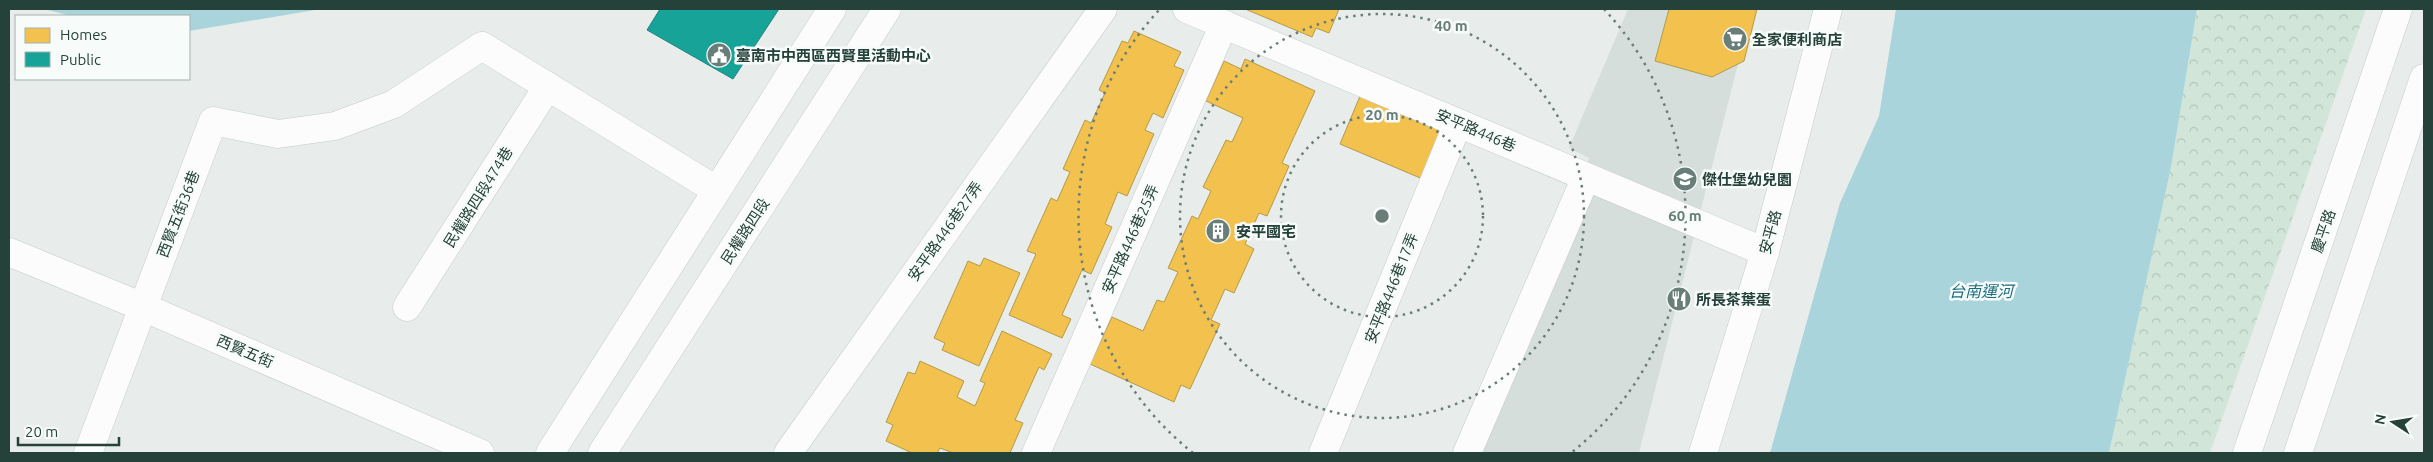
<svg xmlns="http://www.w3.org/2000/svg" width="2433" height="462" viewBox="0 0 2433 462" font-family="Ubuntu,'Noto Sans TC',sans-serif">
<defs>
<pattern id="forest-crowns" width="20" height="18" patternUnits="userSpaceOnUse" patternTransform="scale(1.25)"><rect width="20" height="18" fill="#d1e6d8"/><path d="M2 6a3 3 0 1 1 6 0M12 15a3 3 0 1 1 6 0" fill="none" stroke="#b3c6ba"/></pattern>
</defs>
<rect width="100%" height="100%" fill="#e8edeb"/>
<polygon fill="#d6dedb" points="1628,9 1752,9 1639,453 1469,453 1589,158 1569,148"/>
<polygon fill="url(#forest-crowns)" points="2197,9 2366,9 2210,453 2109,453 2171,167"/>
<g fill="#a9d4db">
<polygon points="44,9 321,9 189,31 189,16 71,16"/>
<polygon points="1896,9 2197,9 2171,167 2109,453 1770,453 1840,203 1879,116"/>
</g>
<g fill="#f2c14e" stroke="#b49b48">
<polygon points="1245,9 1339,9 1329,33 1316,28 1312,37"/>
<polygon points="1669,9 1757,9 1744,61 1712,77 1655,61"/>
<polygon points="1134,31 1181,52 1174,66 1184,70 1163,118 1153,113 1145,130 1154,134 1127,196 1118,192 1105,224 1112,227 1091,274 1082,270 1062,315 1071,319 1062,338 1009,315 1036,254 1027,251 1051,198 1057,201 1070,172 1063,169 1085,120 1091,123 1105,93 1099,90 1122,41 1128,43"/>
<polygon points="1245,59 1315,91 1282,163 1289,166 1267,216 1259,213 1245,244 1254,249 1234,293 1225,289 1211,320 1220,324 1190,389 1181,385 1174,402 1090,364 1112,317 1143,331 1157,300 1164,302 1178,272 1168,268 1192,216 1198,219 1211,191 1203,187 1226,140 1232,142 1243,118 1206,101 1224,61 1241,69"/>
<polygon points="1363,89 1448,125 1425,180 1340,144"/>
<polygon points="984,258 1020,273 979,366 942,350 945,343 934,338 968,261 980,266"/>
<polygon points="1002,331 1052,354 1044,370 1039,367 1015,420 1023,423 1010,453 953,453 940,448 937,453 912,453 886,441 893,425 886,422 908,372 915,374 920,361 964,381 957,397 975,406 985,383 980,381"/>
</g>
<polygon fill="#17a398" stroke="#1b867c" points="660,9 779,9 733,79 647,30"/>
<g fill="none" stroke-linecap="round" stroke-linejoin="round">
<defs>
<g id="minor">
<polyline points="1187,9 1765,252"/>
<polyline points="9,252 143,307 480,453"/>
<polyline points="407,307 548,86"/>
<polyline points="88,453 213,121 278,134 335,126 394,104 482,46 716,190"/>
<polyline points="550,453 832,9"/>
<polyline points="602,453 887,9"/>
<polyline points="788,453 1103,9"/>
<polyline points="1036,453 1224,24"/>
<polyline points="1323,453 1458,123"/>
<polyline points="1467,453 1586,177"/>
<polyline points="1703,453 1765,252 1828,9"/>
<polyline points="2247,453 2398,9"/>
<polyline points="2298,453 2424,78"/>
</g>
</defs>
<use href="#minor" stroke="#c5cac8" stroke-width="29"/>
<use href="#minor" stroke="#fcfcfc" stroke-width="28"/>
</g>
<g fill="none" stroke="#697e78" stroke-width="2.5" stroke-dasharray="2.5 5">
<circle cx="1382" cy="216" r="101"/>
<circle cx="1382" cy="216" r="202"/>
<path d="M1193 453A303 303 0 0 1 1160 9M1604 9A303 303 0 0 1 1571 453"/>
</g>
<defs>
<symbol id="supermarket-disc" viewBox="-11 -11 22 22"><circle r="9.5" fill="#697e78" stroke="#f7fbf9"/><path d="M-6-5.5h2.5l.6 2H6L4.5 2H-2.5L-4.4-4H-6ZM-1.5 3.2a1.3 1.3 0 1 0 .1 0ZM3 3.2a1.3 1.3 0 1 0 .1 0Z" fill="#fff"/></symbol>
<symbol id="civic-disc" viewBox="-11 -11 22 22"><circle r="9.5" fill="#697e78" stroke="#f7fbf9"/><path d="M-.6-6.5H3V-4.5H.6V-3L4-1V1h2V6H-6V1h2V-1L-.6-3ZM-1.2 2.5V6h2.4V2.5Z" fill="#fff"/></symbol>
<symbol id="school-disc" viewBox="-11 -11 22 22"><circle r="9.5" fill="#697e78" stroke="#f7fbf9"/><path d="M0-5L7-2L0 1L-7-2ZM-4 1L0 2.5L4 1V4Q0 6-4 4Z" fill="#fff"/></symbol>
<symbol id="building-disc" viewBox="-11 -11 22 22"><circle r="9.5" fill="#697e78" stroke="#f7fbf9"/><path d="M-4-6H4V6H1V3H-1V6H-4ZM-2.5-4.3h1.7v1.8h-1.7ZM.8-4.3h1.7v1.8H.8ZM-2.5-1h1.7V.8h-1.7ZM.8-1h1.7V.8H.8Z" fill="#fff"/></symbol>
<symbol id="restaurant-disc" viewBox="-11 -11 22 22"><circle r="9.5" fill="#697e78" stroke="#f7fbf9"/><path d="M-5-6h1v4h1v-4h1v4h1v-4h1v5L-1.5 .5V6h-2V.5L-5-1ZM5-6V6H3V1.5H1.5Q1.5-4 5-6Z" fill="#fff"/></symbol>
</defs>
<g fill-rule="evenodd">
<use href="#supermarket-disc" x="1721" y="25" width="28" height="28"/>
<use href="#civic-disc" x="705" y="41" width="28" height="28"/>
<use href="#school-disc" x="1671" y="165" width="28" height="28"/>
<use href="#building-disc" x="1204" y="217" width="28" height="28"/>
<use href="#restaurant-disc" x="1665" y="285" width="28" height="28"/>
</g>
<g text-anchor="middle" dominant-baseline="central" stroke-width="5" stroke-linejoin="round" paint-order="stroke">
<g font-size="15" font-weight="bold" fill="#24423a" stroke="#f7fbf9" text-anchor="start">
<text x="1752" y="39">全家便利商店</text>
<text x="736" y="55">臺南市中西區西賢里活動中心</text>
<text x="1702" y="179">傑仕堡幼兒園</text>
<text x="1236" y="231">安平國宅</text>
<text x="1696" y="299">所長茶葉蛋</text>
</g>
<g font-size="15" fill="#24423a" stroke="#f7fbf9">
<text transform="translate(1476 130) rotate(23)">安平路446巷</text>
<text transform="translate(478 197) rotate(-58)">民權路四段474巷</text>
<text transform="translate(178 214) rotate(-69)">西賢五街36巷</text>
<text transform="translate(745 231) rotate(-57)">民權路四段</text>
<text transform="translate(945 231) rotate(-55)">安平路446巷27弄</text>
<text transform="translate(2323 231) rotate(-71)">慶平路</text>
<text transform="translate(1770 232) rotate(-75)">安平路</text>
<text transform="translate(1130 239) rotate(-66)">安平路446巷25弄</text>
<text transform="translate(1391 288) rotate(-68)">安平路446巷17弄</text>
<text transform="translate(245 351) rotate(23)">西賢五街</text>
</g>
<g font-size="16" font-style="italic" fill="#1c6f80" stroke="#f7fbf9">
<text x="1981" y="291">台南運河</text>
</g>
</g>
<circle cx="1382" cy="216" r="8" fill="#697e78" stroke="#f7fbf9" stroke-width="2.5"/>
<g font-size="15" text-anchor="middle" font-weight="bold" fill="#697e78" stroke="#f7fbf9" stroke-width="5" stroke-linejoin="round" paint-order="stroke">
<text x="1451" y="31">40 m</text>
<text x="1382" y="120">20 m</text>
<text x="1685" y="221">60 m</text>
</g>
<rect width="2433" height="462" fill="none" stroke="#24423a" stroke-width="20"/>
<rect x="15" y="15" width="175" height="65" fill="#f7fbf9" stroke="#a3b1ad"/>
<rect x="25" y="28" width="25" height="15" fill="#f2c14e" stroke="#a3b1ad"/>
<text x="60" y="40" font-size="15" fill="#24423a">Homes</text>
<rect x="25" y="52" width="25" height="15" fill="#17a398" stroke="#a3b1ad"/>
<text x="60" y="65" font-size="15" fill="#24423a">Public</text>
<g transform="translate(2393 422) rotate(282)" stroke="#f7fbf9" stroke-width="4" paint-order="stroke">
<path d="M0-4L9 19L0 12L-9 19Z" fill="#24423a"/>
<text y="-8" font-size="14" font-weight="bold" text-anchor="middle" fill="#24423a">N</text>
</g>
<path d="M18 437v8h101v-8" fill="none" stroke="#24423a" stroke-width="2.5"/>
<text x="25" y="437" font-size="15" fill="#24423a" stroke="#f7fbf9" stroke-width="4" paint-order="stroke">20 m</text>
</svg>
